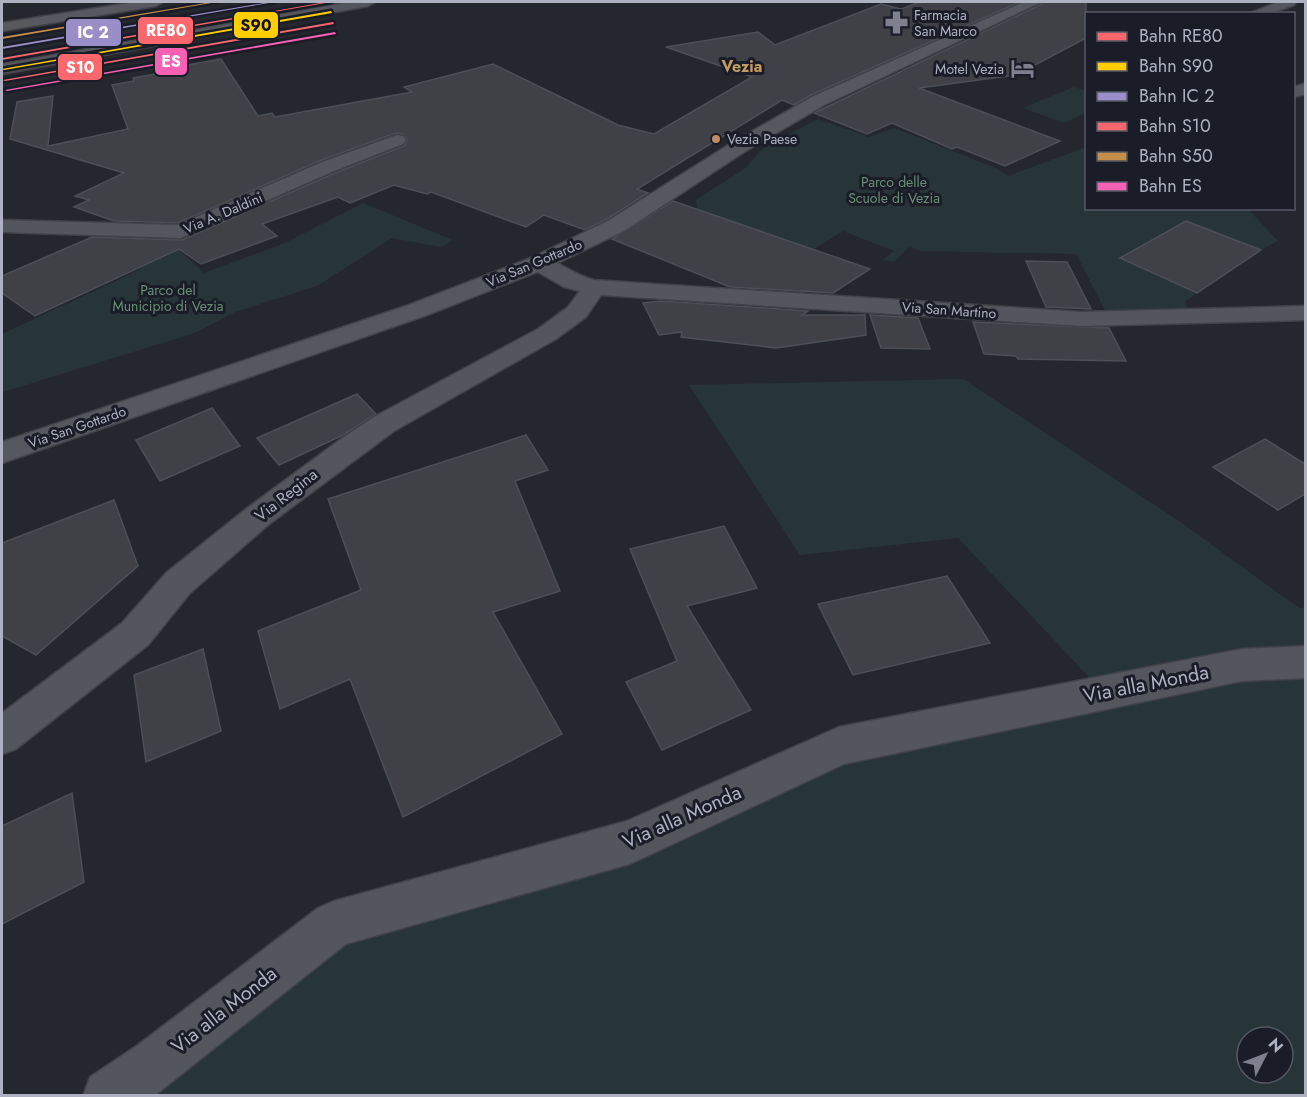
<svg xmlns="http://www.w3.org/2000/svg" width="1307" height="1097" viewBox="0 0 1307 1097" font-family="Jost,sans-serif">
<rect width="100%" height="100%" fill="#25272e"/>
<g fill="#283538" fill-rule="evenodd">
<polygon points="1074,87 1086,91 1086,113 1064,123 1023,108"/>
<polygon points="818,119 869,137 894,128 996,168 1008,176 1086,147 1086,208 1248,209 1278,241 1261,250 1186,221 1122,259 1197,293 1185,302 1190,316 1109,318 1076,254 920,251 909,247 894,262 882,260 894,251 843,231 796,260 698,210 696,200 747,167 761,150 772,143"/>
<polygon points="363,203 453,240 442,247 392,238 317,286 235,312 195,333 3,392 2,334 137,271 174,245 204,273 285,243"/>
<path d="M963,379L1179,521L1299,608H1305V1095L109,1096L334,924L630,842L839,746L1103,692L958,538L800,555L689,385ZM1247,1037H1283V1073H1247Z"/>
</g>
<g fill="#3f4147" stroke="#4c4f56" stroke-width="1.5">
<polygon points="920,2 1020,2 811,95 794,105 782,100 637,189 648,193 607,219 585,230 544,215 526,227 431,192 427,194 394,185 350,203 338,197 262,224 277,236 201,264 179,249 35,316 2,293 2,276 92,237 182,240 335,173 404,146 408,140 403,134 396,133 319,161 178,223 114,221 74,207 89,200 75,196 124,173 10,139 17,102 53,96 48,146 128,129 112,85 134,81 133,78 183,69 182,66 221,59 258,116 272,113 275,117 412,92 404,87 493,64 618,125 654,134 752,77 666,47 758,32 775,45 881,4 901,9"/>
<polygon points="1043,2 1086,2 1086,38 1016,75 919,88 1060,141 1005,166 957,147 952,149 892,123 867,134 814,113 1042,4"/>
<polygon points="673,201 870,269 833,293 730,287 612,239"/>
<polygon points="1186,221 1261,250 1197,293 1120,258"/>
<polygon points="1026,261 1067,262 1091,309 1046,307"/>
<polygon points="661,301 808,311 802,315 865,315 866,335 776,348 681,337 682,332 659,335 643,303"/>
<polygon points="870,315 918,318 930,349 881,348"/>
<polygon points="973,322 1109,328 1126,361 1018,359 1016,356 984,354"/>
<polygon points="357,394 376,414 343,435 279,465 257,438"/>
<polygon points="212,408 240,446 160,481 136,440"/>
<polygon points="526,435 548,470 515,481 560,591 493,612 562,734 403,817 350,679 280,709 258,631 361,590 328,499"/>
<polygon points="1265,439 1305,464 1305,494 1278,510 1213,467"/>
<polygon points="114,500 138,566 36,655 2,636 2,543"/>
<polygon points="724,526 757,588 687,606 751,710 662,750 626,682 677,661 630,549"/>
<polygon points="947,576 990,643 853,675 818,604"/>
<polygon points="203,649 221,731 146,762 134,675"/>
<polygon points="72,793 84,882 2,924 2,826"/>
</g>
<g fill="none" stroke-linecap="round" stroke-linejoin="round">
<defs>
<g id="minor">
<polygon points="350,2 375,2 368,6 2,74 2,64"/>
<polygon points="1278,2 1296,2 1294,5 1269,14 1248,14"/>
<polygon points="1306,83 1306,94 1294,97 1294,87"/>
<polygon points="397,135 403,136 406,140 403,144 334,171 181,238 2,232 2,220 178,225 320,163"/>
<path d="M539,256C559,261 574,275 594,280L1081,312L1306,306V320L1081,326L601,295L586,317L556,339L394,431L268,525L190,593L148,645L16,749L2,754V713L122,623L166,573L246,509L341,439L374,417L538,329L568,307L580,291L564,287L531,268L528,263L531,258Z"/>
<polygon points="1306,646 1306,678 1242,681 844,764 630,864 346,944 154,1096 83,1096 90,1077 138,1045 318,908 334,901 627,821 839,727 1242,649"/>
</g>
<polygon id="primary" points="1024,2 1041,2 824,105 744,152 624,231 547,268 427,315 2,463 2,442 409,305 531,258 608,221 730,144 812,97"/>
<polygon id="trunk" points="135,2 163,2 156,6 2,31 2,23"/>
</defs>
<use href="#minor" stroke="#404247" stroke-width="3"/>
<use href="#primary" stroke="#42444b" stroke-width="3"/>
<use href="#trunk" stroke="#41434a" stroke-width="3"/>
<use href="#minor" fill="#54565d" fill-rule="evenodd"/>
<use href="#primary" fill="#56585f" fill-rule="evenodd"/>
<use href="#trunk" fill="#58595e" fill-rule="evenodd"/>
<defs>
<polygon id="rail-1" points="326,2 331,2 2,60 2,58"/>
<polygon id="rail-2" points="331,11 332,13 4,70 2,69"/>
<polygon id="rail-3" points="270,2 275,2 2,49 2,47"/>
<polygon id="rail-4" points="333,22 334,24 5,81 3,80"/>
<polygon id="rail-5" points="212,2 217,2 2,39 2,37"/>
<polygon id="rail-6" points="335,32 336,34 7,91 5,90"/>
</defs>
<use href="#rail-1" stroke="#1a1d28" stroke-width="5"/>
<use href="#rail-2" stroke="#1a1d28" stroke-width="5"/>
<use href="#rail-3" stroke="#1a1d28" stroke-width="5"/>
<use href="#rail-4" stroke="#1a1d28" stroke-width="5"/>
<use href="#rail-5" stroke="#1a1d28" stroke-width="5"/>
<use href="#rail-6" stroke="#1a1d28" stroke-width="5"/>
<use href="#rail-1" fill="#fa676c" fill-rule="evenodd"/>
<use href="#rail-2" fill="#ffce00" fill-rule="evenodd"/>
<use href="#rail-3" fill="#9a8ec9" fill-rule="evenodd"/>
<use href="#rail-4" fill="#fa676c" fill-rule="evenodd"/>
<use href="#rail-5" fill="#c48d4a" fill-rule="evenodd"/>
<use href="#rail-6" fill="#f860b3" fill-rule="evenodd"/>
</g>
<defs>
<symbol id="pharmacy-bare" viewBox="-9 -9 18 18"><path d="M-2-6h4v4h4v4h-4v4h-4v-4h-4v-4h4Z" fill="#7e818d" stroke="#1a1d28" stroke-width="2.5" paint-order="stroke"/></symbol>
<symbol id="hotel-bare" viewBox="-9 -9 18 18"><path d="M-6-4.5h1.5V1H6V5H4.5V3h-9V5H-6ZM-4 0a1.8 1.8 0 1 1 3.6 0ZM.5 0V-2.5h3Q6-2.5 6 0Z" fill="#7e818d" stroke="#1a1d28" stroke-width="2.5" paint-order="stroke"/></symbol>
</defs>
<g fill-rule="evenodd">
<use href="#pharmacy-bare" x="880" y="6" width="33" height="33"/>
<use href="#hotel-bare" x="1006" y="52" width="33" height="33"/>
</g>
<circle fill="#c18c65" stroke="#1a1d28" stroke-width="2" cx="716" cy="139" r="5"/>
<g text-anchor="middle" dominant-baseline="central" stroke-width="6" stroke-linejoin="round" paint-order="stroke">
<g font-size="14" fill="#aeb2c0" stroke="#1a1d28" text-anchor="start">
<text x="914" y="15">Farmacia<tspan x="914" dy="16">San Marco</tspan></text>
<text x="1004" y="69" text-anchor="end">Motel Vezia</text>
</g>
<g font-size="14" fill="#aeb2c0" stroke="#1a1d28" text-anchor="start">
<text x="727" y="139">Vezia Paese</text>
</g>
<g font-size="14" fill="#698e76" stroke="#1a1d28">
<text x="894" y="182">Parco delle<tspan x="894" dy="16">Scuole di Vezia</tspan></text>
<text x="168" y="290">Parco del<tspan x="168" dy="16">Municipio di Vezia</tspan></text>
</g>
<g font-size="14" fill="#aeb2c0" stroke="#1a1d28">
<text transform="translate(223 213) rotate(-23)">Via A. Daldini</text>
<text transform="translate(534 263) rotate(-23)">Via San Gottardo</text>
<text transform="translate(949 310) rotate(4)">Via San Martino</text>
<text transform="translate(77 427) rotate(-19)">Via San Gottardo</text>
</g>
<g font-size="16" font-weight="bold" fill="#c59b64" stroke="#1a1d28">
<text x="742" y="66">Vezia</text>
</g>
<g font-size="16" fill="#aeb2c0" stroke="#1a1d28">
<text transform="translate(286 495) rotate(-38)">Via Regina</text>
</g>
<g font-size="20" fill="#aeb2c0" stroke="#1a1d28">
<text transform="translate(1146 684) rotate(-11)">Via alla Monda</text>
<text transform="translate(682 817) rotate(-24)">Via alla Monda</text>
<text transform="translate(224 1010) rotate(-38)">Via alla Monda</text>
</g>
</g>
<g stroke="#1a1d28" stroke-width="2">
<rect x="233" y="11" width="46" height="28" rx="6" fill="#ffce00"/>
<rect x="137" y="16" width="57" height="29" rx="6" fill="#fa676c"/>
<rect x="65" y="18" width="57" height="29" rx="6" fill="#9a8ec9"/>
<rect x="154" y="47" width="34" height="29" rx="6" fill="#f860b3"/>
<rect x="57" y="53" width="46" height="28" rx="6" fill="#fa676c"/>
</g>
<g font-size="16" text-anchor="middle" font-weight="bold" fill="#fff">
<text x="166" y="36">RE80</text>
<text x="93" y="38">IC 2</text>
<text x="171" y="67">ES</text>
<text x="80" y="73">S10</text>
</g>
<g font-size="16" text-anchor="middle" font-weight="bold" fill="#111">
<text x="256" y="31">S90</text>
</g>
<rect width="1307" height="1097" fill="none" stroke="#aeb2c0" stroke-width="6"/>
<rect x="1085" y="12" width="210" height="198" fill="#1a1d28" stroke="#555965" stroke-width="1.5"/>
<rect x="1097" y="32" width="30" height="9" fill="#fa676c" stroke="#555965" stroke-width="1.5"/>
<text x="1139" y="42" font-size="18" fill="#aeb2c0">Bahn RE80</text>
<rect x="1097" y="62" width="30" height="9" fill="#ffce00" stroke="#555965" stroke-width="1.5"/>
<text x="1139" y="72" font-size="18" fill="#aeb2c0">Bahn S90</text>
<rect x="1097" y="92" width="30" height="9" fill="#9a8ec9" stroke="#555965" stroke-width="1.5"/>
<text x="1139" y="102" font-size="18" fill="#aeb2c0">Bahn IC 2</text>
<rect x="1097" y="122" width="30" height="9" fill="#fa676c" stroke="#555965" stroke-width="1.5"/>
<text x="1139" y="132" font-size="18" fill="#aeb2c0">Bahn S10</text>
<rect x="1097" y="152" width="30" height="9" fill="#c48d4a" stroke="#555965" stroke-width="1.5"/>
<text x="1139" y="162" font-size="18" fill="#aeb2c0">Bahn S50</text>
<rect x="1097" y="182" width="30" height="9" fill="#f860b3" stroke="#555965" stroke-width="1.5"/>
<text x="1139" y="192" font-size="18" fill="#aeb2c0">Bahn ES</text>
<g transform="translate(1265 1055) rotate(48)"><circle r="28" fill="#1a1d28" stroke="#555965" stroke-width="1.5"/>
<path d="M0-4.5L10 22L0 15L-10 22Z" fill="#7e818d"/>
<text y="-9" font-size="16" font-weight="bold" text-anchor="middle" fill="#aeb2c0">N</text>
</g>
</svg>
